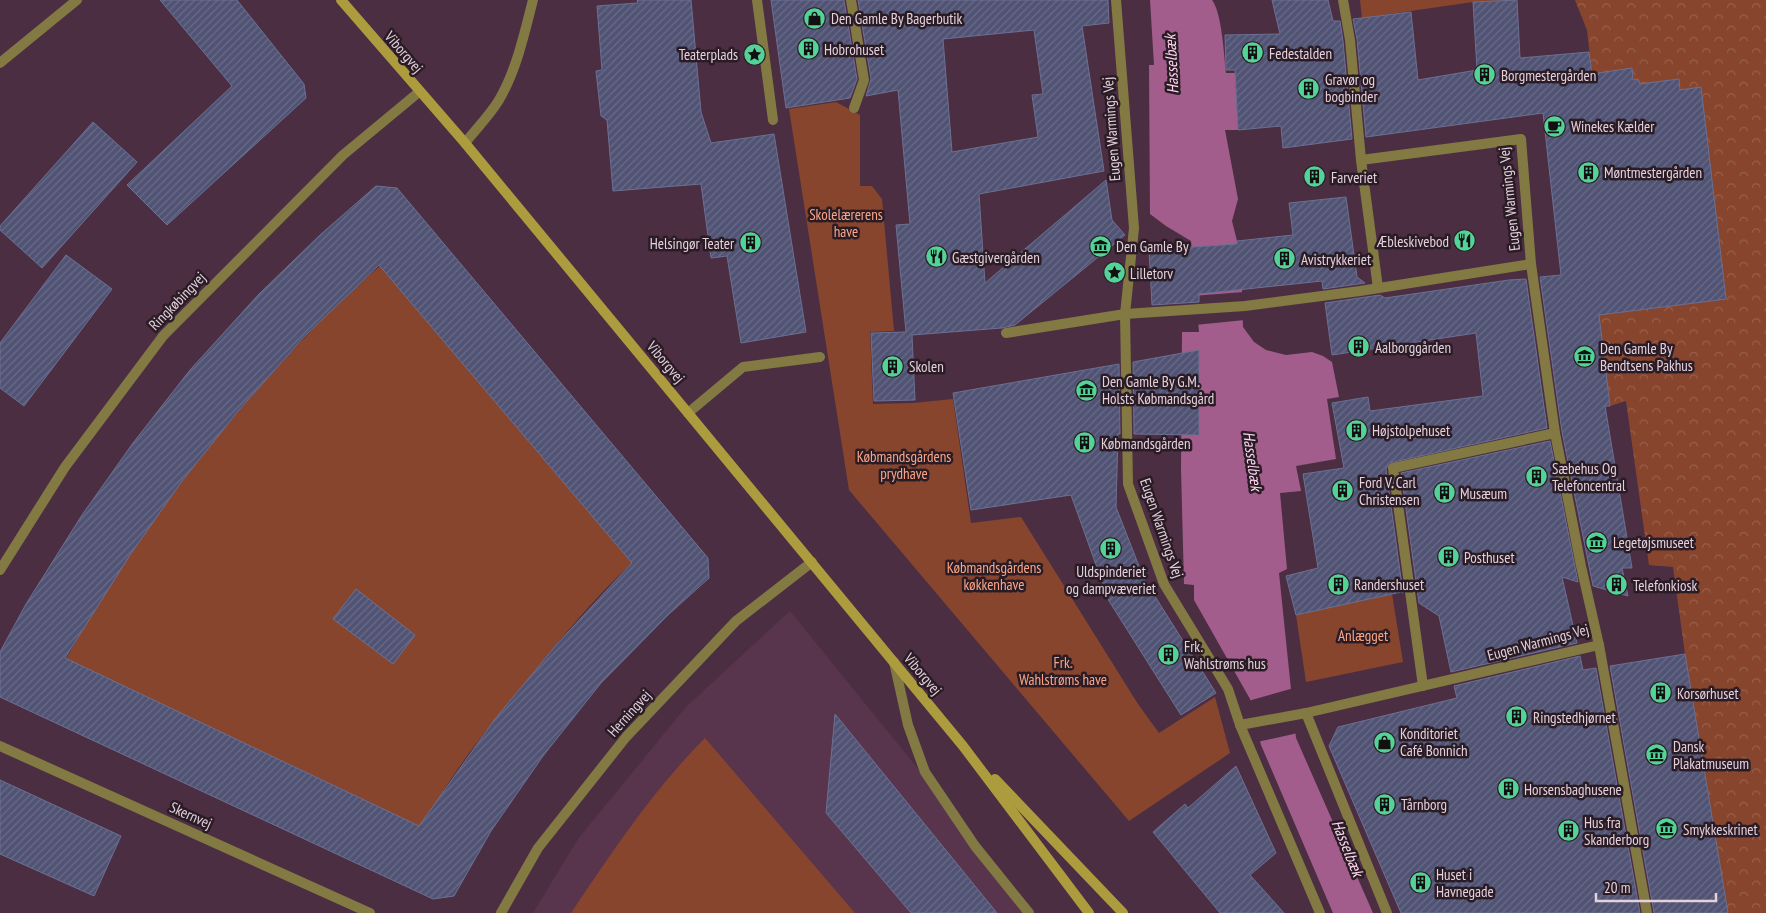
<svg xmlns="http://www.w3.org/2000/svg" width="1766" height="913" viewBox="0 0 1766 913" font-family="'PT Sans Narrow',sans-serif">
<defs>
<pattern id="park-crowns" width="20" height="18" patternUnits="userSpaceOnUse" patternTransform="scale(1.25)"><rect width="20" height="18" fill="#87452e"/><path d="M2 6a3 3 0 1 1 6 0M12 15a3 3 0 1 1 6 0" fill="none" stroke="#985f4c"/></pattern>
<pattern id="building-hatch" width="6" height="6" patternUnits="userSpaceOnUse" patternTransform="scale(1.25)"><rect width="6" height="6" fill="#505374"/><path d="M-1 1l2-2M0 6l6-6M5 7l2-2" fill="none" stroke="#696b87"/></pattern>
</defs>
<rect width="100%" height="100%" fill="#4c2e43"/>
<polygon fill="#59344d" points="790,611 1035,913 533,913 578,839 686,707"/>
<g fill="#87452e">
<polygon points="1360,0 1517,0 1473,2 1362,18"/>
<polygon points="836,102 860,115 860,186 872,186 882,199 894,331 870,332 873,404 913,403 953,399 971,523 1021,517 1138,704 1159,733 1215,697 1230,753 1129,821 849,490 789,109"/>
<path d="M380,266L632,563C592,600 557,643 523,685C488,728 447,777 423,828L66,659C123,556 193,460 272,373C306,335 341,299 380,266Z"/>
<polygon points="1392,594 1403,662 1306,682 1296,615"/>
<path d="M705,738L855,913H571C612,852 653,790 705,738Z"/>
</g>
<polygon fill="url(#park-crowns)" points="1575,0 1766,0 1766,913 1728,913 1685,654 1673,567 1649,565 1626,401 1610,406 1599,315 1726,299 1701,88 1680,90 1679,79 1640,84 1638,79 1633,80 1632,69 1592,74 1587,30"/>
<path fill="#a35d8d" d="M1150,0H1212C1222,13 1224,56 1226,73H1235L1238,130H1225L1238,199L1232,221L1237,241L1242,289L1243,327L1254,342L1266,350L1286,355L1312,352L1323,356L1332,362L1339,397L1327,399L1336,459L1296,466L1301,491L1280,493L1287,569L1279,573L1296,738L1373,913H1333L1261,745L1250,699L1194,600V585L1184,584L1181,469L1182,332H1199L1191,241L1166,226L1150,214L1149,65H1154Z"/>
<g fill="#4c2e43">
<polygon points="1244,292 1245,320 1195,325 1192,296"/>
<polygon points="1294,688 1298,733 1257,742 1248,701"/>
</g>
<g fill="url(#building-hatch)" stroke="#6c7093" fill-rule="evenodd">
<polygon points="160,0 237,0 304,84 306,98 167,225 127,185 232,86"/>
<polygon points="637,0 691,0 701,112 711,143 774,134 806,332 741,343 727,256 711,258 701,184 613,191 607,120 601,116 596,71 602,70 597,6 638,3"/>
<polygon points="771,0 844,0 857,79 850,98 786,108"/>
<path d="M858,0H1108L1109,23L1082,26L1104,171L979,194L985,283L1106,180L1112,220L1125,235L1015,325L1002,328L912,335L915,400L874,401L871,333L906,332L896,225L910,224L898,90L866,96L871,79ZM1034,30L1043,94L1032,95L1038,137L952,152L943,39Z"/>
<polygon points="1272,0 1328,0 1333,21 1340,21 1343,41 1352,139 1283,148 1281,126 1238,130 1235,70 1226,70 1225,35 1280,34"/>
<polygon points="1517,0 1520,58 1589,52 1592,74 1632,68 1633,80 1638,79 1640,84 1679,79 1680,90 1701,87 1726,299 1599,315 1610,406 1605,406 1632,568 1622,568 1628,596 1593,586 1562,432 1540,277 1561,275 1543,113 1366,137 1357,39 1353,19 1411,12 1418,80 1477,70 1473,2"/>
<polygon points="93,122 137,162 42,268 0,230 0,226"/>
<path d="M376,186L397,188L708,558L709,578L668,615L601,683L543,756L491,831L454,896L433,899L0,697V652L26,604L82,515L133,443L190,370L259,294L320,235ZM379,265L632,563L557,644L495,719L419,826L65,658L130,555L182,481L239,410L304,337Z"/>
<polygon points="1346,197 1357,277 1365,283 1323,289 1322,281 1199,294 1199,302 1152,305 1149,250 1237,244 1237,241 1293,235 1289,203"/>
<polygon points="66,255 112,289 24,406 0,388 0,343"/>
<polygon points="1526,279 1547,428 1389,463 1386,469 1403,593 1401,592 1296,615 1286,576 1318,568 1303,474 1344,468 1332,403 1368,397 1370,411 1483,396 1476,333 1332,355 1325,303 1380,295 1385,298 1509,280"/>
<polygon points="1199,350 1199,435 1134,434 1133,362"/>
<polygon points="1119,364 1120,434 1118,434 1116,507 1144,579 1216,693 1181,715 1109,601 1071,495 971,510 953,393"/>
<polygon points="1550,441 1578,582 1562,577 1577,643 1451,672 1439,616 1419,603 1401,473"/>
<polygon points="356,589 415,635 393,664 333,619"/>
<polygon points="1685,654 1718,853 1728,913 1654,913 1610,666"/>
<polygon points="1580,656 1583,670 1596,668 1640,913 1401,913 1329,746 1338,727 1457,698 1454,686"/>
<polygon points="835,714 997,913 911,913 826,813"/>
<polygon points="1236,766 1276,853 1250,875 1284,913 1220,913 1153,832 1185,804 1188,808"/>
<polygon points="0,780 121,836 94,896 0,854"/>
</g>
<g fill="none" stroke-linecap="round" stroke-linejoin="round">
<g stroke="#837942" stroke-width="10">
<polyline points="851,0 864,80 854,108"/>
<polyline points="0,63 77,0"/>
<polyline points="688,413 743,367 820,357"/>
<polyline points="894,662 908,725 925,772 975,846 1029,913"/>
</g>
<g stroke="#837942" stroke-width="10">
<polyline points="757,0 773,120"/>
<polyline points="1116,0 1134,228 1125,314 1128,484 1164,584 1228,689 1240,725 1306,713 1599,645"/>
<polyline points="1343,0 1350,40 1361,160 1378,288"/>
<path d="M465,143C476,129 490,115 499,100C517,69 524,34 533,0"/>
<polyline points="1361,160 1521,139 1531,264 1555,433 1581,566 1599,645 1647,913"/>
<polyline points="1006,333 1125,314 1245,306 1360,291 1531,264"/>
<polyline points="0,570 65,467 163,336 343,155 419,92"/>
<polyline points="1423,686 1393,468 1555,433"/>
<polyline points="1306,713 1387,913"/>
<polyline points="1240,725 1320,913"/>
<polyline points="0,746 370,913"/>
<polyline points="501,913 538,848 626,737 736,621 812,562"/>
</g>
<g stroke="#ac9c3d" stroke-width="10">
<polyline points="341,0 465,143 963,746 1089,913"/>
<polyline points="995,779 1123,913"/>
</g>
</g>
<defs>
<symbol id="shop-disc" viewBox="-11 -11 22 22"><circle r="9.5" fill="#52d397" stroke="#2a1c25"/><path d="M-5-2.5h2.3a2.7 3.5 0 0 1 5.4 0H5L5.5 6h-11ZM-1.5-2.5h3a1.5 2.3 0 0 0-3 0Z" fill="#111"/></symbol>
<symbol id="building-disc" viewBox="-11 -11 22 22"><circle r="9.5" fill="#52d397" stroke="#2a1c25"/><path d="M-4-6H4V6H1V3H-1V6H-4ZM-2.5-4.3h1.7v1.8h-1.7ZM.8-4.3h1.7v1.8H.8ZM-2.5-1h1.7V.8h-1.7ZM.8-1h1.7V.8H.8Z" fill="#111"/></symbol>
<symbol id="sight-disc" viewBox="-11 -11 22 22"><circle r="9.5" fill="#52d397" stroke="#2a1c25"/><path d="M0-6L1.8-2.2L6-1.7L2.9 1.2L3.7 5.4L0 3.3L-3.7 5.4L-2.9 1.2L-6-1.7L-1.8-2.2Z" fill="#111"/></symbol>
<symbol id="cafe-disc" viewBox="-11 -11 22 22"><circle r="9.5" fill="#52d397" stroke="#2a1c25"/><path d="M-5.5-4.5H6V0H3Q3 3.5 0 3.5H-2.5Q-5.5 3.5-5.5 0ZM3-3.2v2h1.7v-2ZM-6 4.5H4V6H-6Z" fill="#111"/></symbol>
<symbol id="restaurant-disc" viewBox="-11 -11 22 22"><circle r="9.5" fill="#52d397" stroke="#2a1c25"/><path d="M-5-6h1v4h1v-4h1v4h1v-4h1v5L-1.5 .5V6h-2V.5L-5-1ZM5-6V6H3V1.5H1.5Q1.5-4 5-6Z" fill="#111"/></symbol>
<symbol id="museum-disc" viewBox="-11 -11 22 22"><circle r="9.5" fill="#52d397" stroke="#2a1c25"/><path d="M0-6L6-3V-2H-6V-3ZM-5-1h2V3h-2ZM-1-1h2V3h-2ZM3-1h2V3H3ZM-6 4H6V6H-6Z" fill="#111"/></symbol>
</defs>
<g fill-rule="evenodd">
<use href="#shop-disc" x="802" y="6" width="25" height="25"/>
<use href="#building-disc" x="796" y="36" width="25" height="25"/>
<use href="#building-disc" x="1240" y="40" width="25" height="25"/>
<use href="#sight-disc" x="742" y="42" width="25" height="25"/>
<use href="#building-disc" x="1472" y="62" width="25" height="25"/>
<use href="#building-disc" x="1296" y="76" width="25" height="25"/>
<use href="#cafe-disc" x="1542" y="114" width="25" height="25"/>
<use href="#building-disc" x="1576" y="160" width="25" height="25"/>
<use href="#building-disc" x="1302" y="164" width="25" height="25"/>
<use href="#restaurant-disc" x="1452" y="228" width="25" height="25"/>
<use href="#building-disc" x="738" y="230" width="25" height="25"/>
<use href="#museum-disc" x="1088" y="234" width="25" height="25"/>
<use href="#restaurant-disc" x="924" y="244" width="25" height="25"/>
<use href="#building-disc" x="1272" y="246" width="25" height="25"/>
<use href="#sight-disc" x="1102" y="260" width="25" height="25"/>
<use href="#building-disc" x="1346" y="334" width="25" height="25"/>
<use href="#museum-disc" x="1572" y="344" width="25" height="25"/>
<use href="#building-disc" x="880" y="354" width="25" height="25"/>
<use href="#museum-disc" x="1074" y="378" width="25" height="25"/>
<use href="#building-disc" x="1344" y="418" width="25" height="25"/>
<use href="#building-disc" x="1072" y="430" width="25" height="25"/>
<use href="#building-disc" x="1524" y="464" width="25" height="25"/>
<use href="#building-disc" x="1330" y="478" width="25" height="25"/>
<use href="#building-disc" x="1432" y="480" width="25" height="25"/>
<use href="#museum-disc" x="1584" y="530" width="25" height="25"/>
<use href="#building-disc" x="1098" y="536" width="25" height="25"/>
<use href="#building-disc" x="1436" y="544" width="25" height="25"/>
<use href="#building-disc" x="1326" y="572" width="25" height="25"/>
<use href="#building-disc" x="1604" y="572" width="25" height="25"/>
<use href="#building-disc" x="1156" y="642" width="25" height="25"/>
<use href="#building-disc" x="1648" y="680" width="25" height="25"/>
<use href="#building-disc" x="1504" y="704" width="25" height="25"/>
<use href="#shop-disc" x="1372" y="730" width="25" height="25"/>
<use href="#museum-disc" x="1644" y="742" width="25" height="25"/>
<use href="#building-disc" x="1496" y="776" width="25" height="25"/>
<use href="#building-disc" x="1372" y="792" width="25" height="25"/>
<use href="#museum-disc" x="1654" y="816" width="25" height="25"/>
<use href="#building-disc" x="1556" y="818" width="25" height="25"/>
<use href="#building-disc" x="1408" y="870" width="25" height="25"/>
</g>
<g text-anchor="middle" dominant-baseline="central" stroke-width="5" stroke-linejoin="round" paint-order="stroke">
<g font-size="15" fill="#e5d1de" stroke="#2a1c25" text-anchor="start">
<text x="831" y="18">Den Gamle By Bagerbutik</text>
<text x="824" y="49">Hobrohuset</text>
<text x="1269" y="53">Fedestalden</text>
<text x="738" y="54" text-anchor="end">Teaterplads</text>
<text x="1501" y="75">Borgmestergården</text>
<text x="1325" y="79">Gravør og<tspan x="1325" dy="17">bogbinder</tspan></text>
<text x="1571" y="126">Winekes Kælder</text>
<text x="1604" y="172">Møntmestergården</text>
<text x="1331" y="177">Farveriet</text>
<text x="1449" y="241" text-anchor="end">Æbleskivebod</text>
<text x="734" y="243" text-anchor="end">Helsingør Teater</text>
<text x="1116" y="246">Den Gamle By</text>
<text x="952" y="257">Gæstgivergården</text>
<text x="1301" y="259">Avistrykkeriet</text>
<text x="1130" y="273">Lilletorv</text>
<text x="1375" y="347">Aalborggården</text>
<text x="1600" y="348">Den Gamle By<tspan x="1600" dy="17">Bendtsens Pakhus</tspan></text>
<text x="909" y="366">Skolen</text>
<text x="1102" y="381">Den Gamle By G.M.<tspan x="1102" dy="17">Holsts Købmandsgård</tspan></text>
<text x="1372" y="430">Højstolpehuset</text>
<text x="1101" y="443">Købmandsgården</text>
<text x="1552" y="468">Sæbehus Og<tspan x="1552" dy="17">Telefoncentral</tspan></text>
<text x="1359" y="482">Ford V. Carl<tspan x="1359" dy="17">Christensen</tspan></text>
<text x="1460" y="493">Musæum</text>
<text x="1613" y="542">Legetøjsmuseet</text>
<text x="1464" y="557">Posthuset</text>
<text x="1111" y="571" text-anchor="middle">Uldspinderiet<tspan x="1111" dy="17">og dampvæveriet</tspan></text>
<text x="1354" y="584">Randershuset</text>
<text x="1633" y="585">Telefonkiosk</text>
<text x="1184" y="646">Frk.<tspan x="1184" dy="17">Wahlstrøms hus</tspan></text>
<text x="1677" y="693">Korsørhuset</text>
<text x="1533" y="717">Ringstedhjørnet</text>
<text x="1400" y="733">Konditoriet<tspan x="1400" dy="17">Café Bonnich</tspan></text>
<text x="1673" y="746">Dansk<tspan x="1673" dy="17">Plakatmuseum</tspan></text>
<text x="1524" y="789">Horsensbaghusene</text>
<text x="1401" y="804">Tårnborg</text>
<text x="1584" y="822">Hus fra<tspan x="1584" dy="17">Skanderborg</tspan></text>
<text x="1683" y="829">Smykkeskrinet</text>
<text x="1436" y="874">Huset i<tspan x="1436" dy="17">Havnegade</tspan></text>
</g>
<g font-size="15" fill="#e5d1de" stroke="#2a1c25">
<text transform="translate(404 52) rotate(49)">Viborgvej</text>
<text transform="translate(1111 129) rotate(-94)">Eugen Warmings Vej</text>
<text transform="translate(1509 199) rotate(-96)">Eugen Warmings Vej</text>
<text transform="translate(177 301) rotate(-46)">Ringkøbingvej</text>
<text transform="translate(666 362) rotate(50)">Viborgvej</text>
<text transform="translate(1162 528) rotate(71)">Eugen Warmings Vej</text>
<text transform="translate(1538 642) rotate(-15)">Eugen Warmings Vej</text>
<text transform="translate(923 674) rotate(50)">Viborgvej</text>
<text transform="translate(629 713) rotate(-48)">Herningvej</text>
<text transform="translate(191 815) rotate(24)">Skernvej</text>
</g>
<g font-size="15" fill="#fca586" stroke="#2a1c25">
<text x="846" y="214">Skolelærerens<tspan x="846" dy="17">have</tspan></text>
<text x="904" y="456">Købmandsgårdens<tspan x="904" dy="17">prydhave</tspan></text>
<text x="994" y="567">Købmandsgårdens<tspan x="994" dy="17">køkkenhave</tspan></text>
<text x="1363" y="635">Anlægget</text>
<text x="1063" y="662">Frk.<tspan x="1063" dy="17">Wahlstrøms have</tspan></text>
</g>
<g font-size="16" font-style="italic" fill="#ffd6f0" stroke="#2a1c25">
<text transform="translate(1171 64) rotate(-93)">Hasselbæk</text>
<text transform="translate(1253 461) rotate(82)">Hasselbæk</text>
<text transform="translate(1348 848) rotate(68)">Hasselbæk</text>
</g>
</g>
<path d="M1596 893v8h120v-8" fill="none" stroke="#e5d1de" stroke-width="2.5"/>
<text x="1604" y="893" font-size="15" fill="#e5d1de" stroke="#2a1c25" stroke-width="4" paint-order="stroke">20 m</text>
</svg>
